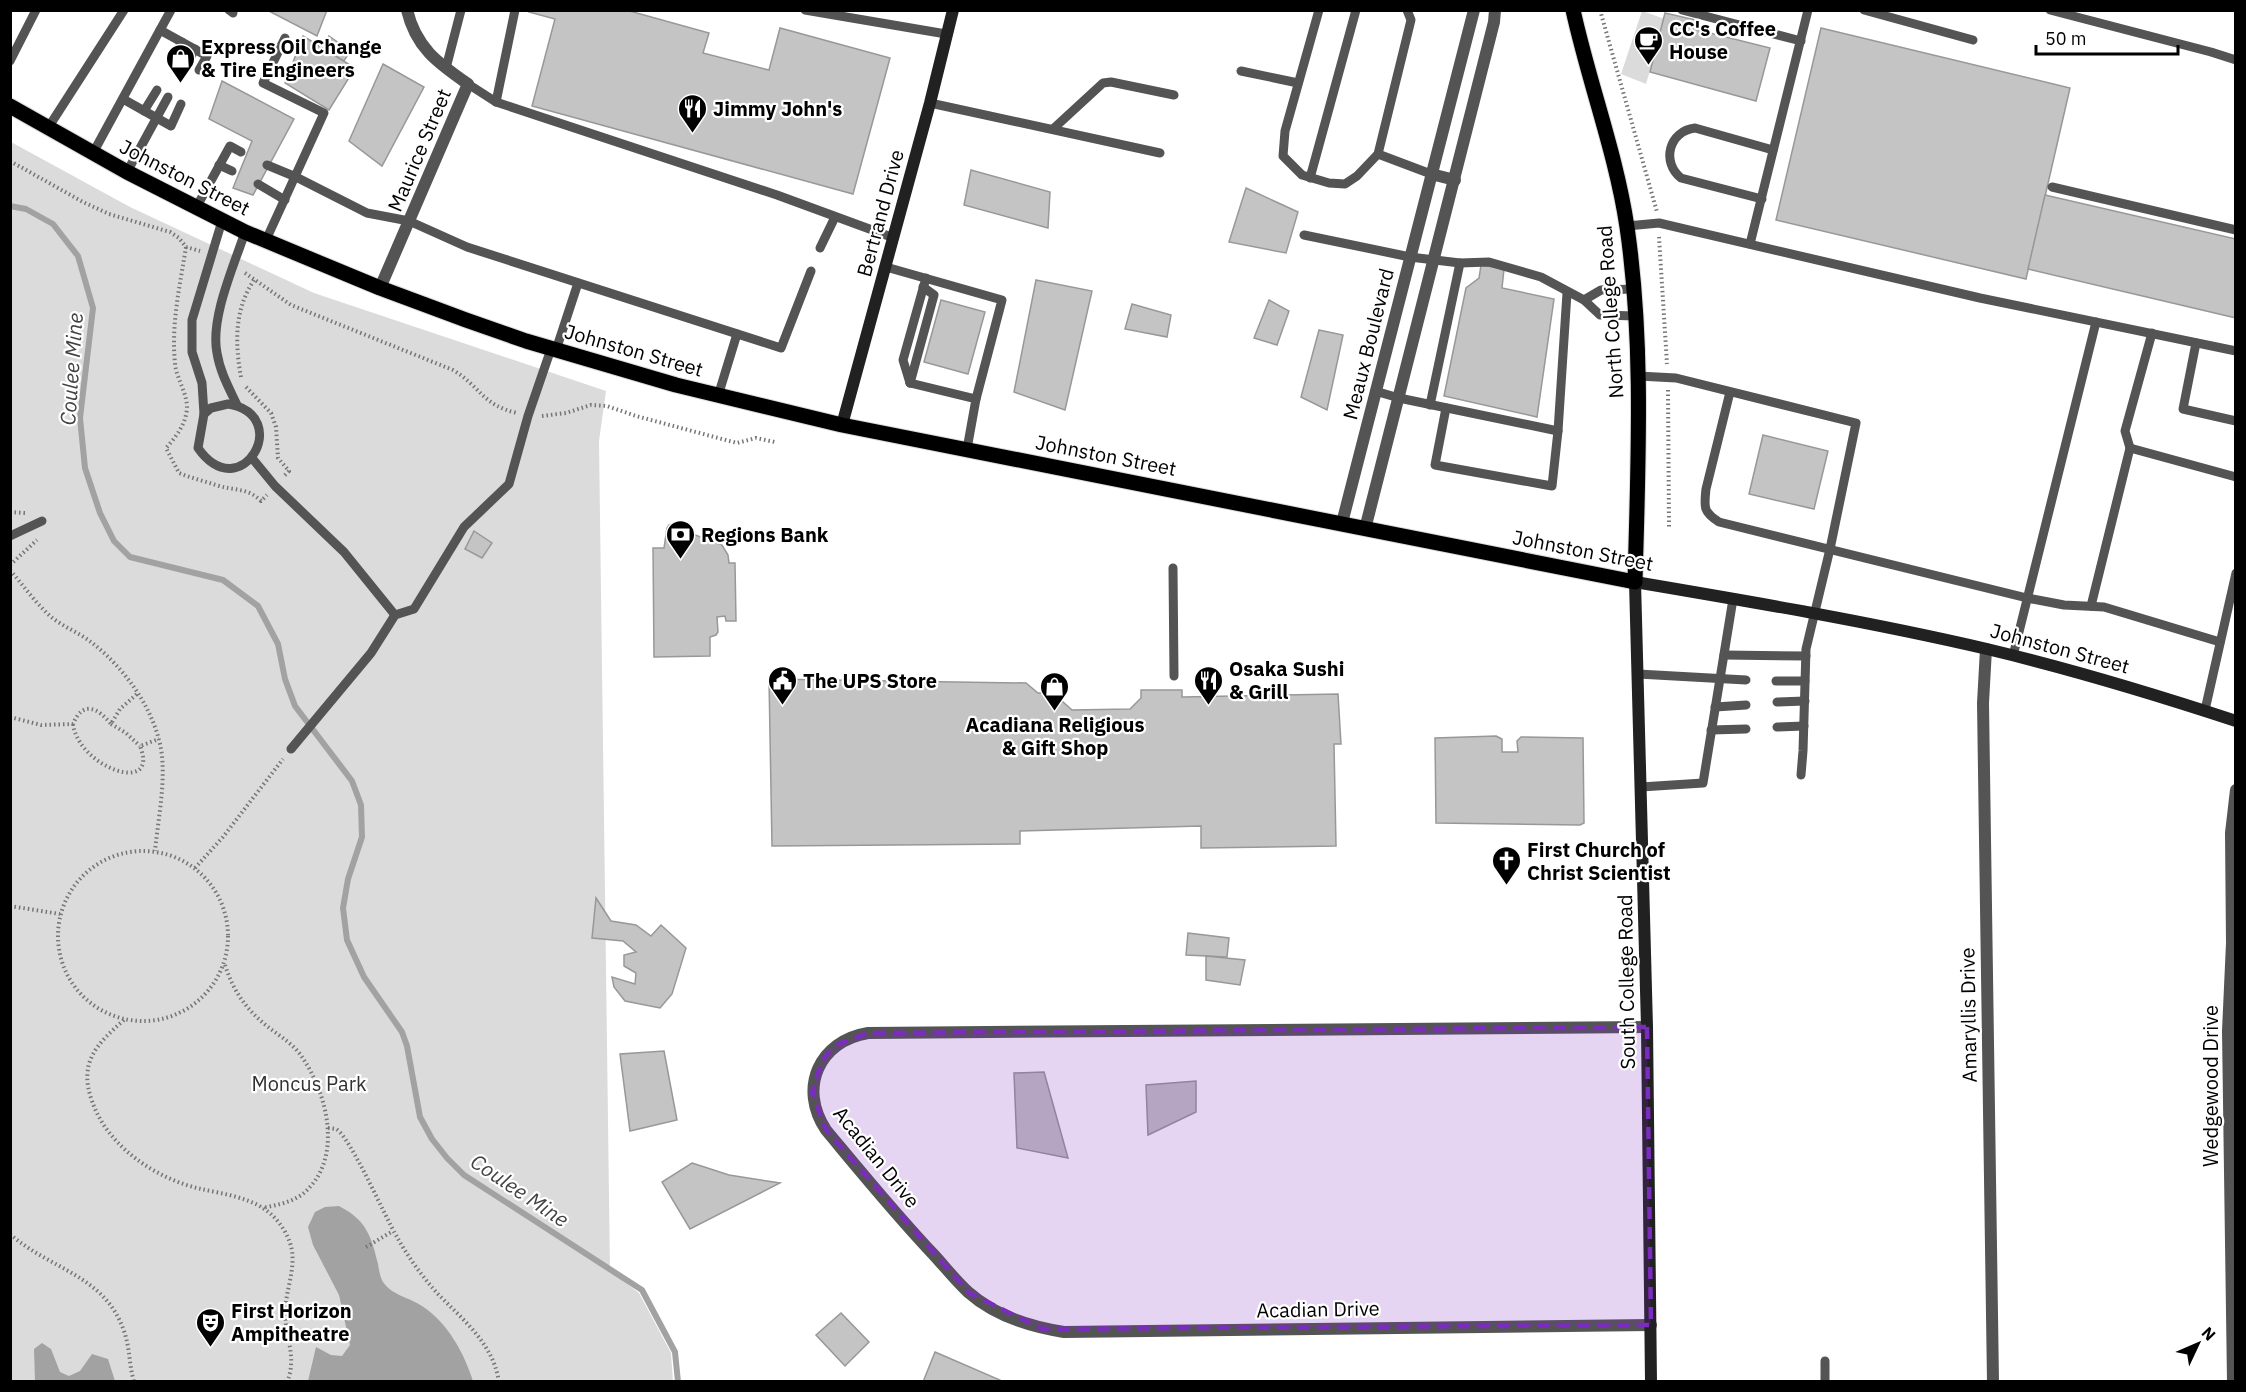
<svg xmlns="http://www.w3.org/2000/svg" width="2246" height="1392" viewBox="0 0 2246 1392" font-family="'IBM Plex Sans',sans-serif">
<rect width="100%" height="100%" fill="#fff"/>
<g fill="#dbdbdb">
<polygon points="1642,11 1665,19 1646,84 1621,74"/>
<polygon points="11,142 130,207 314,293 606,391 599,441 610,1271 639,1293 671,1353 673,1381 11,1381"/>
</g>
<g fill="#a2a2a2">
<path d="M339,1206C366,1220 371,1235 378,1264C379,1270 380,1277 383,1282C393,1296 409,1297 422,1306C448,1323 464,1353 473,1381H308L316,1347L331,1355L342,1356L350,1345L339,1295L313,1245L308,1227L315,1212L325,1207Z"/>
<polygon points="42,1343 51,1349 60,1372 69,1376 80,1371 92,1354 108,1359 115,1381 35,1381 34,1349"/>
</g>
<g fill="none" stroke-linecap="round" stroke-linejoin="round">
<polyline stroke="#a2a2a2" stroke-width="6" points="10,206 26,209 53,224 78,256 93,308 80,418 85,468 100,513 114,541 130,557 223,580 258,606 278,644 285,679 295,706 352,781 361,805 362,837 348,879 343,908 347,940 364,977 402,1032 407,1046 420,1117 432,1139 447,1158 464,1175 642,1290 675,1352 678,1382"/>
</g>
<g fill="#c4c4c4" stroke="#989898" stroke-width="1.5">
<polygon points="267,10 327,10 317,36"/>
<polygon points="530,10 626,10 709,33 703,53 769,70 780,28 890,58 853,194 532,106 555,19 529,12"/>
<polygon points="1665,13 1696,20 1694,29 1770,48 1756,101 1650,72"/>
<polygon points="1821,28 2070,88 2026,279 1776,220"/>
<polygon points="303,36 355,68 329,110 285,83"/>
<polygon points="329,36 350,51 344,61 324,49"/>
<polygon points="383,64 424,87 382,166 349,141"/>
<polygon points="222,81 294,119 253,195 233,188 252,141 209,119"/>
<polygon points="971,170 1050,192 1048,228 964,205"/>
<polygon points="1246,188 1298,212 1286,253 1229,242"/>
<polygon points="2045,195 2236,239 2236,318 2028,269"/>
<polygon points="1481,265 1504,269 1502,288 1554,299 1537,417 1444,396 1466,288 1479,278"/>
<polygon points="1036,280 1092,291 1065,410 1014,392"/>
<polygon points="941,300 985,312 968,374 924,362"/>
<polygon points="1269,300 1289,311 1277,345 1254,338"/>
<polygon points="1132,304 1171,315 1167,337 1125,329"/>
<polygon points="1319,330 1343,335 1327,410 1301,397"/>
<polygon points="1763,435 1828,451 1814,509 1749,494"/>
<polygon points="673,524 686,528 684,539 688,538 690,533 722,545 728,555 729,563 735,563 736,621 726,621 725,616 717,617 718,632 716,635 710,637 710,656 654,657 653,548 664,548 667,528 669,525"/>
<polygon points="474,531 492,543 482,558 465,549"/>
<polygon points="769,679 1026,683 1038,693 1053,693 1072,710 1130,709 1141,698 1141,690 1182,690 1182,697 1338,694 1341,744 1334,744 1336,846 1201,848 1201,826 1020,831 1020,844 772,846"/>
<polygon points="1496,736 1502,739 1502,752 1518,752 1517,741 1521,737 1583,738 1584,823 1580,825 1436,823 1435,738"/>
<polygon points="596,898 611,921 636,925 651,936 661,925 686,948 672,994 660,1008 625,1001 614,987 612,977 635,984 636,973 624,966 624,955 636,952 623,941 592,938"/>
<polygon points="1188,933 1229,938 1227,957 1186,955"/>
<polygon points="1206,956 1245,960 1240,985 1206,980"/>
<polygon points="664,1051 677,1120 630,1131 620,1054"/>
<polygon points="1044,1072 1068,1158 1017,1148 1014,1073"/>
<polygon points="1196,1081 1196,1112 1148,1135 1146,1085"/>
<polygon points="692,1163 729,1175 780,1183 690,1229 662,1182"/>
<polygon points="841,1313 869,1342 845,1366 816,1335"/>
<polygon points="935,1352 1000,1380 999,1382 923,1382"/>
</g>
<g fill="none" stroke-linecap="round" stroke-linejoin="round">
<defs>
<path id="primary" d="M10,106L127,172L245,232L380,288L466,320L526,341L676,385L842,425L1635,582C1638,464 1644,344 1627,227C1616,153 1589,83 1573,10"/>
</defs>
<use href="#primary" stroke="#dbdbdb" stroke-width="17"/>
<g stroke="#767676" stroke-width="4" stroke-dasharray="1.5 3" stroke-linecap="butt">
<polyline points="1600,10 1657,212"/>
<polyline points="10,161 83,202 109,214 170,232 179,238 186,247 200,251"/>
<polyline points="1659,237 1667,364"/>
<path d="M186,247C180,285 171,324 175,363C176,378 187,392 187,408C186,424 176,437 166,448L179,473C191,478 204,481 216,485C233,491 247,487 261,501L267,495"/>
<path d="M245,273L291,305L453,370C480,386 482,405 517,413"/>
<path d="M241,377C235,344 234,310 254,280"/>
<polyline points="246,387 271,413 276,427 278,458 289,471 284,476"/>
<polyline points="1668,390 1669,527"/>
<polyline points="542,416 566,413 591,405 607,406 636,416 737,443 756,438 775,442"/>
<polyline points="10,512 25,513"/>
<polyline points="10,565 37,540"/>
<path d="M10,570C23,585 34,601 49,615C61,626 78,632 91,642C125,668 157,712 162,756C165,787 158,820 155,851"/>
<path d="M10,717L41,725L73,724C83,700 98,708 111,724L120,709L137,694"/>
<path d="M73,724C79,768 160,796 140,746L159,739"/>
<polyline points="111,724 126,733 140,746"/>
<circle cx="143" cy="936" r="85"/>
<polyline points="195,868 223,837 283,759"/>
<polyline points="10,906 60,914"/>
<path d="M225,965C234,993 248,1012 272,1030C283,1038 295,1046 302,1057C328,1095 343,1158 305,1192C294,1202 277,1205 262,1208"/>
<path d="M124,1020C97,1044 78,1062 92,1101C107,1146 156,1179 201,1189C224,1194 255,1198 273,1216C282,1225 290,1238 292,1251C295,1272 285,1293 285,1314C286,1338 297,1359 287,1382"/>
<path d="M328,1128C329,1128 335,1129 336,1129C350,1136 386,1219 397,1237C408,1257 422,1276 437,1293C463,1320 493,1343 499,1382"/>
<path d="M10,1234C49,1269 105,1275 124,1331C130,1348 129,1365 134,1382"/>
<polyline points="366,1247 393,1231"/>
</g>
<g stroke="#545454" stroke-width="9">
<polyline points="171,10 160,30 207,56 199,70"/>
<polyline points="229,10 233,13"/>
<polyline points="805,10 946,34"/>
<polyline points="1319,10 1285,131 1283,156 1302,175 1329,183 1345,184 1357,176 1378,154 1411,20 1407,10"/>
<polyline points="1682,10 1801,41"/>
<polyline points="1864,10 1973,40"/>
<polyline points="2050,10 2211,52 2236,60"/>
<polyline points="175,57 182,42"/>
<polyline points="10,61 36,10"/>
<polyline points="187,64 195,49"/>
<polyline points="446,68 461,10"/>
<polyline points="1241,71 1298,83"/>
<polyline points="468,84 496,102 777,195 894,238"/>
<polyline points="123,99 171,126 181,104"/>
<polyline points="496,102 515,10"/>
<polyline points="930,103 1160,153"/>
<polyline points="144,111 157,90"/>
<polyline points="48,128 124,10"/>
<polyline points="1053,129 1103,83 1111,82 1174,95"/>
<polyline points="93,153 160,30"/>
<polyline points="1378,154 1431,174"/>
<polyline points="219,165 232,171"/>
<polyline points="267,165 296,177 367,213 409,221 467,247 781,348 811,271"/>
<polyline points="127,172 168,97"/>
<polyline points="1310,178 1356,10"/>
<polyline points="258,184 285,200"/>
<polyline points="2052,187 2236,230"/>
<path d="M1762,199L1681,178C1661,162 1669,131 1695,128L1773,150"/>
<polyline points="196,208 230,146 241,152"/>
<polyline points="1627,226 1659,223 1980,298 2236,351"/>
<polyline points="1304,235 1410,257 1460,263 1489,262 1541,277 1584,300 1600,315 1636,316"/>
<polyline points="266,240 324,113 263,83 285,38"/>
<polyline points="1750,244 1808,10"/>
<polyline points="820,248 835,217"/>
<polyline points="886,267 1002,300 976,399"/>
<polyline points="1584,300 1601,290 1634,289"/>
<polyline points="2196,343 2183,409 2236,421"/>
<polyline points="556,350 578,283"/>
<polyline points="1638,376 1676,378 1856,423 1830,549 1806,649 1803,751 1801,775"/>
<polyline points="910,383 976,399 967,449"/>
<polyline points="910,383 903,360 926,278"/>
<polyline points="910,383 934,295 923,287"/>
<polyline points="1375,391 1399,398 1558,431 1567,293"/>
<path d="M1730,392L1706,489C1704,507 1703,512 1719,522L2027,598L2064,605L2104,607L2220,642"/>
<polyline points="718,396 737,334"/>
<path d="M228,404C295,415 241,509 198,448L204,414L211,408Z"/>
<path d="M237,405C229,388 220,372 217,353C210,318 234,266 245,232"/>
<polyline points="1430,405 1460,263"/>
<polyline points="1446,408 1435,465 1552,486 1558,431"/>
<polyline points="204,414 202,383 192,352 192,320 222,221"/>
<polyline points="2130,448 2125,431 2152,333"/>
<polyline points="252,458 275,486 344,552 395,615"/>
<polyline points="10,536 42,521"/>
<polyline points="1173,568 1174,676"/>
<polyline points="2091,606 2130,448 2236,477"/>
<polyline points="1724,655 1806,656"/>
<polyline points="2013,656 2096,322"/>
<polyline points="1638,674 1746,680"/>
<polyline points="1776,681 1805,681"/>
<polyline points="1777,702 1805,701"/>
<polyline points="1715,707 1746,705"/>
<polyline points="2205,710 2236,573"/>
<polyline points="1777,727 1804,726"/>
<polyline points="1711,730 1746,729"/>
<polyline points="291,749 371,653 395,615 414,609 464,527 509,484 528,416 551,349"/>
<polyline points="1641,787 1703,783 1733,599"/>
<polyline points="1825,1361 1825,1382"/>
</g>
<g stroke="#545454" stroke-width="12">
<polyline points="1431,174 1455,180"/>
<path d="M380,288L468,84C438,63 416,48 407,10"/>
<polyline points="1342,523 1474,10"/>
<polyline points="1365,529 1494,22 1495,10"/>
<polyline points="1986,649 1983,703 1993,1382"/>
<path d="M1647,1027L868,1033C819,1041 798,1088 826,1130C861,1172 896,1215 934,1255C945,1267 956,1281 968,1292C994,1315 1031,1327 1064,1332L1651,1325"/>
<polyline points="2233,1382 2228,1031 2232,943 2231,833 2236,790"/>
</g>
<g stroke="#212121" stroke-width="12">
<polyline points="842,425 930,103 953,10"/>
<path d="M1651,1382L1647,1027L1635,582C1753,602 1871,622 1987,649C2071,669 2154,694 2236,721"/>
</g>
<use href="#primary" stroke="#000" stroke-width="15"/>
</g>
<path fill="#7b2cbf" fill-opacity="0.2" stroke="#7b2cbf" stroke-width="4.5" stroke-dasharray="12 8" stroke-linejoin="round" d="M1647,1027L1651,1325L1042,1329L969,1293L826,1130L812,1093L822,1060L836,1045L868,1033Z"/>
<defs>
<symbol id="cafe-pin" viewBox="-11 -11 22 30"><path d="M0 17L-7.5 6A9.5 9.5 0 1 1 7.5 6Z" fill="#000" stroke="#fff"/><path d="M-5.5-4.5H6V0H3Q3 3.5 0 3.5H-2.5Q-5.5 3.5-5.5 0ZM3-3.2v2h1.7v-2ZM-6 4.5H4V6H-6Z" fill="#fff"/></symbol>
<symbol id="shop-pin" viewBox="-11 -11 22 30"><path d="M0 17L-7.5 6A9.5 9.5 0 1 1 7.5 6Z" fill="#000" stroke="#fff"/><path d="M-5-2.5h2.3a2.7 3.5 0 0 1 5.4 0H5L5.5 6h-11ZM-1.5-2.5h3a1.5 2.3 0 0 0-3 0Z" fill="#fff"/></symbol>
<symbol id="restaurant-pin" viewBox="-11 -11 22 30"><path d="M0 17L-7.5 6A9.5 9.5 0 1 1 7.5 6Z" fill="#000" stroke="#fff"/><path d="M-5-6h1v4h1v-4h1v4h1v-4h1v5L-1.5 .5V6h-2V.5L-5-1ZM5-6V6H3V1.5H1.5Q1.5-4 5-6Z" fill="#fff"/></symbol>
<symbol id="bank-pin" viewBox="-11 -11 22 30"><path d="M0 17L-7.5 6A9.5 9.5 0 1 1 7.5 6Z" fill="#000" stroke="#fff"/><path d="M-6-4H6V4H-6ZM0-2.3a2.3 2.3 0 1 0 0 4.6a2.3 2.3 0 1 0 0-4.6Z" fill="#fff"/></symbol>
<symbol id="civic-pin" viewBox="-11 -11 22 30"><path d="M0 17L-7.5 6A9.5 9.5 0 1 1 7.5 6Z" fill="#000" stroke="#fff"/><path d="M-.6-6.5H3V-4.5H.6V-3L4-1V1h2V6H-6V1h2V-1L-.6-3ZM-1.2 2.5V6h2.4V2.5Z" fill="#fff"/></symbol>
<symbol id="church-pin" viewBox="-11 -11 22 30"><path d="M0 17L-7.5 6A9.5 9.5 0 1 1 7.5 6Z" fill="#000" stroke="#fff"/><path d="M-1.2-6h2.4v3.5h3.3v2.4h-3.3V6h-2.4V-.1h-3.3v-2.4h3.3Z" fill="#fff"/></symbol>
<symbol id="theatre-pin" viewBox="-11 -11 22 30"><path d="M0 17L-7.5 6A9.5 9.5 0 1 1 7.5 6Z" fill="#000" stroke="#fff"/><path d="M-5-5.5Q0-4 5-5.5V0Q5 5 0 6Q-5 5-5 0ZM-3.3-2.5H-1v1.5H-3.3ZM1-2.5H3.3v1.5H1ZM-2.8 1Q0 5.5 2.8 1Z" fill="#fff"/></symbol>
</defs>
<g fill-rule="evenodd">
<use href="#cafe-pin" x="1632" y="24" width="33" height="45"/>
<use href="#shop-pin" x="164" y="42" width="33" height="45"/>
<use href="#restaurant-pin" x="676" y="92" width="33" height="45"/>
<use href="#bank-pin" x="664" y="518" width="33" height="45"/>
<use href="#civic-pin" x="766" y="664" width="33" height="45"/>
<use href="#restaurant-pin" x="1192" y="664" width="33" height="45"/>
<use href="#shop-pin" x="1038" y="670" width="33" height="45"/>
<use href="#church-pin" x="1490" y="844" width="33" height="45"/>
<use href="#theatre-pin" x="194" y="1306" width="33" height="45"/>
</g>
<g text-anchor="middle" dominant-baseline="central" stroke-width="4.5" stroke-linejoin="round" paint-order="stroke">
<g font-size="20" font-weight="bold" fill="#000" stroke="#fff" text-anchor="start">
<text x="1669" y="28">CC's Coffee<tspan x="1669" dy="23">House</tspan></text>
<text x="201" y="46">Express Oil Change<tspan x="201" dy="23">&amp; Tire Engineers</tspan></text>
<text x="713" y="108">Jimmy John's</text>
<text x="701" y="534">Regions Bank</text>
<text x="1229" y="668">Osaka Sushi<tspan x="1229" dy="23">&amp; Grill</tspan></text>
<text x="803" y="680">The UPS Store</text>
<text x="1055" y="724" text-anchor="middle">Acadiana Religious<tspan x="1055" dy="23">&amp; Gift Shop</tspan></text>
<text x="1527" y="849">First Church of<tspan x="1527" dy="23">Christ Scientist</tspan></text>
<text x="231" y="1310">First Horizon<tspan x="231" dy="23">Ampitheatre</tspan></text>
</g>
<g font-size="20" fill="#000" stroke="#fff">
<text transform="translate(419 150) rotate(-67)">Maurice Street</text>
<text transform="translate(185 177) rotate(27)">Johnston Street</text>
<text transform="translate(880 213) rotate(-75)">Bertrand Drive</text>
<text transform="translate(1610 312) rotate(-94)">North College Road</text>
<text transform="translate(1368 344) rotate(-76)">Meaux Boulevard</text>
<text transform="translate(634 350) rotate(16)">Johnston Street</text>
<text transform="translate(1106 455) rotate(11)">Johnston Street</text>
<text transform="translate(1583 550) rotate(11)">Johnston Street</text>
<text transform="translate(2060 648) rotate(15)">Johnston Street</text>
<text transform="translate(1626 982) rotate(-91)">South College Road</text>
<text transform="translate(1968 1015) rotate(-91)">Amaryllis Drive</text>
<text transform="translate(2210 1086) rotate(-90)">Wedgewood Drive</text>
<text transform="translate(877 1157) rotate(51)">Acadian Drive</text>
<text transform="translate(1318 1309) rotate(-1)">Acadian Drive</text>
</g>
<g font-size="20" fill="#323232" stroke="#fff">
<text x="309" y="1083">Moncus Park</text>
</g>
<g font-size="21" font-style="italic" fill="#434343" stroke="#fff">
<text transform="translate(71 369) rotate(-86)">Coulee Mine</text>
<text transform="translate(520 1190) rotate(34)">Coulee Mine</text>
</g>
</g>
<rect width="2246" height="1392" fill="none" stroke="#000000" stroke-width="24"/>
<g transform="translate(2198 1344) rotate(46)" stroke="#ffffff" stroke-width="4.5" paint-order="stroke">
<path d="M0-4.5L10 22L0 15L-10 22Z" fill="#000000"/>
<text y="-9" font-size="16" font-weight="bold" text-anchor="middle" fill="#000000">N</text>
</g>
<path d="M2036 45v9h142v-9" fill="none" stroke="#000000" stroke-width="3"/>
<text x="2045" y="45" font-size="18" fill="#000000" stroke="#ffffff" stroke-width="4.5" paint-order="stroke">50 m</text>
</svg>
